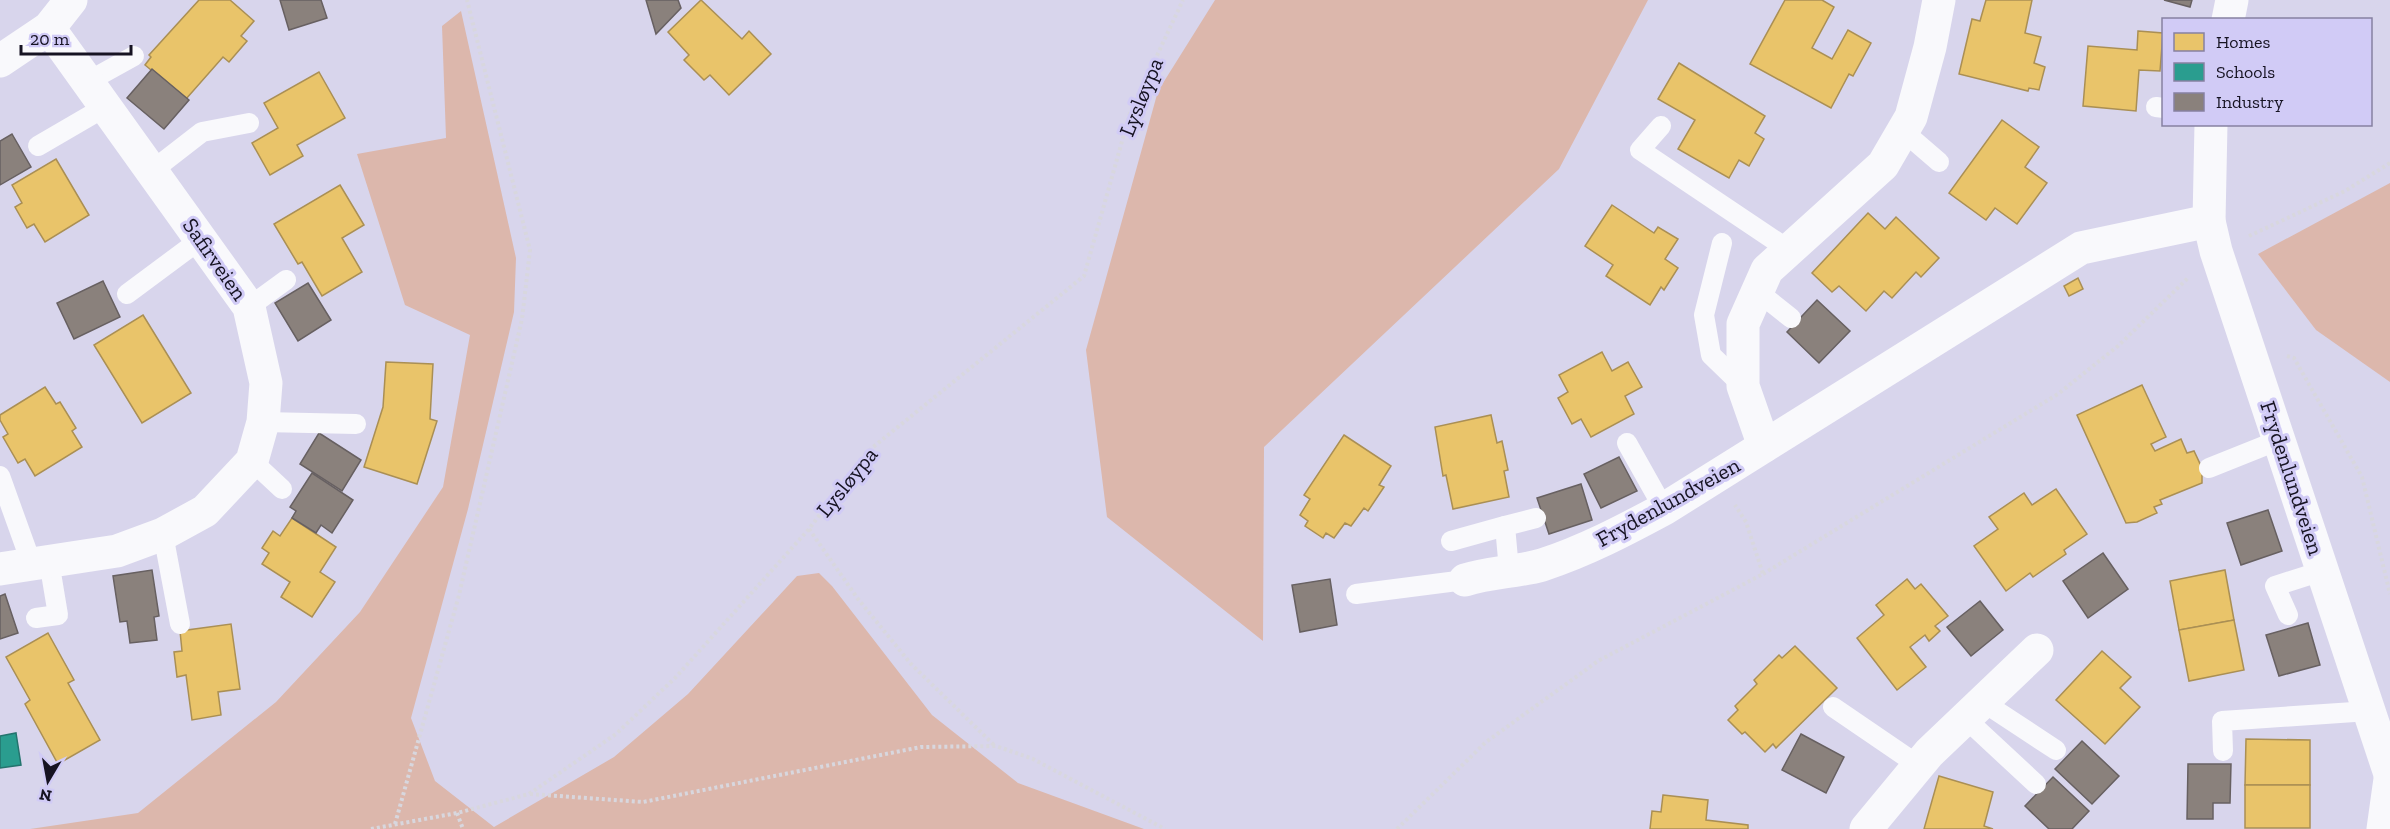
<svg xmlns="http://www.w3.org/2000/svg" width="2390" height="829" viewBox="0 0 2390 829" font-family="'Zilla Slab',serif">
<rect width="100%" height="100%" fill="#d8d5ec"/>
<g fill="#dcb7ac">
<polygon points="1215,0 1648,0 1559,169 1264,447 1263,641 1107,517 1086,350 1158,91"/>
<polygon points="461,11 516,258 514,312 468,509 411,718 435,781 494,827 614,757 688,694 797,576 819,573 832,586 932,715 1018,783 1144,829 30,829 138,813 276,702 360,612 443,487 470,335 405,305 357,154 446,138 442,26"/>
<polygon points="2390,183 2390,382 2316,330 2258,254"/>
</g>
<g fill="#e9c46a" stroke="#aa8f54" stroke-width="1.5">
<polygon points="199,0 230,0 254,21 241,36 247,41 229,62 223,57 186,99 145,65 151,57 149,55"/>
<polygon points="701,0 742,39 749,31 771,54 729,95 710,75 704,80 684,60 689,55 668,32"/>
<polygon points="1785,0 1822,0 1834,7 1812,48 1832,59 1848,30 1871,43 1853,76 1849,74 1831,108 1750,64"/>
<polygon points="1986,0 2032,0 2025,33 2041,37 2034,63 2045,67 2039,90 2029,88 2028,91 1959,74 1972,19 1980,21"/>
<polygon points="2138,31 2163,33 2160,71 2139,70 2136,111 2083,106 2088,46 2137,50"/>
<polygon points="1679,63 1765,116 1755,133 1764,139 1749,166 1739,160 1729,178 1678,149 1695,120 1658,99"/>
<polygon points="319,72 345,118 297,145 303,156 270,175 252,143 278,128 264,103"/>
<polygon points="2002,120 2039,147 2025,167 2047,183 2017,224 1995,208 1986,220 1949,193"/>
<polygon points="56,159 89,215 45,242 34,224 27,228 15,207 22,203 12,185"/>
<polygon points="340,185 364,225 342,238 362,272 322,296 302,262 298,264 274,224"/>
<polygon points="1612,205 1654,233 1658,227 1678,239 1665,259 1678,268 1664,290 1661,287 1650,305 1606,276 1613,265 1585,246"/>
<polygon points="1868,213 1885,229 1896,217 1939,258 1921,277 1916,272 1892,298 1884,291 1866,311 1839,286 1832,292 1812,273"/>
<polygon points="2078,278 2083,289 2069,296 2064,286"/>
<polygon points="143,315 191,393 142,423 94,345"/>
<polygon points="1602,352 1612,371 1628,362 1642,387 1625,396 1634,414 1591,437 1581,419 1572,424 1558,398 1568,392 1559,375"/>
<polygon points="386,362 433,364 430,419 437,421 417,484 364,467 383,407"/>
<polygon points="2142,385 2166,437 2151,444 2155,451 2181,439 2187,453 2194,451 2202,468 2202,483 2160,500 2162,504 2154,507 2157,513 2137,522 2126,523 2077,415"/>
<polygon points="45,387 56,404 60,402 76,428 72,431 82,447 35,476 25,459 18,463 3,437 8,434 0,420 0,415"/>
<polygon points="1491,415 1497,443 1502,441 1508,470 1504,471 1509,497 1453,509 1446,475 1443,476 1435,427"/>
<polygon points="1344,435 1391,466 1379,485 1384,487 1368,511 1364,508 1351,526 1345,523 1334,538 1326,533 1323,538 1305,526 1308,521 1300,515 1310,499 1304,495"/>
<polygon points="2056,489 2087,534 2064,550 2066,554 2033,577 2030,573 2006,591 1974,546 1998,529 1989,517 2024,493 2032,505"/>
<polygon points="292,518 336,547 320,572 335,582 312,617 281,597 290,582 262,564 269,553 262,548 273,531 280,536"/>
<polygon points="2225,570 2234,620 2179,630 2170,581"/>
<polygon points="1907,579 1915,589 1921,584 1948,616 1935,626 1940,631 1929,641 1925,635 1910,647 1926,667 1897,690 1857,638 1884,615 1876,605"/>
<polygon points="2234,620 2244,670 2189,681 2179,630"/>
<polygon points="231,624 240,689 218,692 221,715 192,720 186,675 177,677 174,652 182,651 180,631"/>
<polygon points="48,633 74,680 68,683 100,740 58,764 25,704 30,700 6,657"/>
<polygon points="1795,646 1837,688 1776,748 1773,744 1765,752 1745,732 1742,734 1728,720 1738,710 1735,706 1757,684 1754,680 1779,655 1782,658"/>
<polygon points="2102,651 2131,677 2120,688 2140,707 2105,744 2056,700"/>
<polygon points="2246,739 2310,740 2310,785 2245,785"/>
<polygon points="1939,776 1993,792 1984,826 1993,829 1924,829"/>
<rect x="2245" y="785" width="65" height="43"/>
<polygon points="1663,795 1708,800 1706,820 1748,825 1748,829 1650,829 1652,811 1661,812"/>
</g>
<polygon fill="#2a9d8f" stroke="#24746e" stroke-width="1.5" points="16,733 21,765 0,768 0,736"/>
<g fill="#8a817c" stroke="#676061" stroke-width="1.5">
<polygon points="280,0 321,0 327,18 289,30"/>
<polygon points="646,0 678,0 681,8 656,34"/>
<polygon points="2164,0 2192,0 2190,7"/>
<polygon points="152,69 189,100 164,129 127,98"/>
<polygon points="12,134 31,167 0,185 0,141"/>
<polygon points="103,281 120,317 74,339 57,303"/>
<polygon points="308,283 331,320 298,341 275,303"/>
<polygon points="1817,300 1850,331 1819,363 1787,332"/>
<polygon points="319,433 361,460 342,491 300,464"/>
<polygon points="1619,457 1637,491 1601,508 1584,474"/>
<polygon points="312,473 353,500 332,533 321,525 316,533 292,518 296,511 290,507"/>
<polygon points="1581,484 1592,520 1549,534 1537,498"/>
<polygon points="2268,510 2282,551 2241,565 2227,523"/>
<polygon points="2103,553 2128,589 2088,618 2063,581"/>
<polygon points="152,570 159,616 154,617 157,640 130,643 127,621 120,622 113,576"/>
<polygon points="1330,579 1337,625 1300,632 1292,585"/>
<polygon points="5,594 18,633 0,639 0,596"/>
<polygon points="1980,601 2003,630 1971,656 1947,627"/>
<polygon points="2308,623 2320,665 2279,676 2266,635"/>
<polygon points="1801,734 1844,757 1826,793 1782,770"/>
<polygon points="2082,741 2119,776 2092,804 2055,769"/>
<polygon points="2188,764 2231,764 2230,803 2213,803 2213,819 2187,819"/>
<polygon points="2053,777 2089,811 2072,829 2049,829 2025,806"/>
</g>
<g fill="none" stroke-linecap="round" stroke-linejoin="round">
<g stroke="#d8d7de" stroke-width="4" stroke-dasharray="3 3" stroke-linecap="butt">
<polyline points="2249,236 2345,191 2390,163"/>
<polyline points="2287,356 2294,358 2362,477 2390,594"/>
<polyline points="809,529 858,599 911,664 995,746"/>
<polyline points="1763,574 2058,394 2118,346 2189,277"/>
<polyline points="530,794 643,802 921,747 996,746 1033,759 1165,829"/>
<polyline points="457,813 463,829"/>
<polyline points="395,824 459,595 522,319 530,250 467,0"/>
<polyline points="371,829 457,813 529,794 616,734 676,677 809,529 867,452 1084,276 1130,113 1183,0"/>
<polyline points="1397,829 1486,742 1598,661 1763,574 1746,522 1735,505"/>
</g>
<g stroke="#f9f9fc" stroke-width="20">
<polyline points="87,82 134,56"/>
<polyline points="2156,107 2164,108"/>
<polyline points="1661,126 1640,150 1789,250"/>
<polyline points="1903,131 1939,162"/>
<polyline points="38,146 105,107"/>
<polyline points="153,170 202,132 249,123"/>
<polyline points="1722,243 1704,315 1711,355 1743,386"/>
<polyline points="1757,291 1791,318"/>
<polyline points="127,294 201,239"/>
<polyline points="249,307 286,280"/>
<polyline points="263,422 356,424"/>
<polyline points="1627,443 1664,509"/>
<polyline points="252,461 282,489"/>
<polyline points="2209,468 2279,440"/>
<polyline points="0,476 32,565"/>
<polyline points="163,534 180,624"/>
<polyline points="1451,541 1505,526"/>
<polyline points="1509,570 1505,526 1536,518"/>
<polyline points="1356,594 1465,580"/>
<polyline points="2288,615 2275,586 2322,571"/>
<polyline points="36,618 58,615 49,561"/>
<polyline points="1983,702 2056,750"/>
<polyline points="1833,707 1918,765"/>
<polyline points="1965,718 2036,784"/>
<polyline points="2223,751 2222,721 2369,711"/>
</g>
<g stroke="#f9f9fc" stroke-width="33">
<polyline points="2228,20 2232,0"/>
<polyline points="0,61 49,28 71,0"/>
<polyline points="2211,124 2209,221 2216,251 2390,774"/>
<polyline points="1764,446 1743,386 1743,324 1767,270 1883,165 1911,117 1930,47 1939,0"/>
<polyline points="0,569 117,551 163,534 205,511 252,461 263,422 266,383 249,307 49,28"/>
<path d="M1465,580C1490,572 1517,572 1542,565C1585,551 1625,530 1664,509L2081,248L2209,221"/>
<polyline points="1866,829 1929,753 2037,650"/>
<polyline points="2383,829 2390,779"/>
</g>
</g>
<g text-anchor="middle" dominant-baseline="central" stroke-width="6" stroke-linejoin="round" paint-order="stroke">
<g font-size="22" fill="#161322" stroke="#d1cbf6">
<text transform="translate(1141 97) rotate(-68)">Lysløypa</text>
<text transform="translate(215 259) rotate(55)">Safirveien</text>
<text transform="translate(2292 478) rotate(72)">Frydenlundveien</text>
<text transform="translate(847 482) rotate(-51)">Lysløypa</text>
<text transform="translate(1668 502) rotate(-29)">Frydenlundveien</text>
</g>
</g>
<rect x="2162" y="18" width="210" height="108" fill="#d1cbf6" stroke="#8681a1" stroke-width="1.5"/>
<rect x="2174" y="33" width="30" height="18" fill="#e9c46a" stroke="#8681a1" stroke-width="1.5"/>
<text x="2216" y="48" font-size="18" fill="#161322">Homes</text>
<rect x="2174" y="63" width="30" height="18" fill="#2a9d8f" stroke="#8681a1" stroke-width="1.5"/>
<text x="2216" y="78" font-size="18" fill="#161322">Schools</text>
<rect x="2174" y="93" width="30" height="18" fill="#8a817c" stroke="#8681a1" stroke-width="1.5"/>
<text x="2216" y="108" font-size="18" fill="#161322">Industry</text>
<g transform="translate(48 781) rotate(190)" stroke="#d1cbf6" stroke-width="4.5" paint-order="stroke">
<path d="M0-4.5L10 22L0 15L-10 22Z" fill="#161322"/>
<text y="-9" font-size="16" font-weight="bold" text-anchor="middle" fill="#161322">N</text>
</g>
<path d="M21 45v9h110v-9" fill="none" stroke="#161322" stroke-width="3"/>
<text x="30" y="45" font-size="18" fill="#161322" stroke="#d1cbf6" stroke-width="4.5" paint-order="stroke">20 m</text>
</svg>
